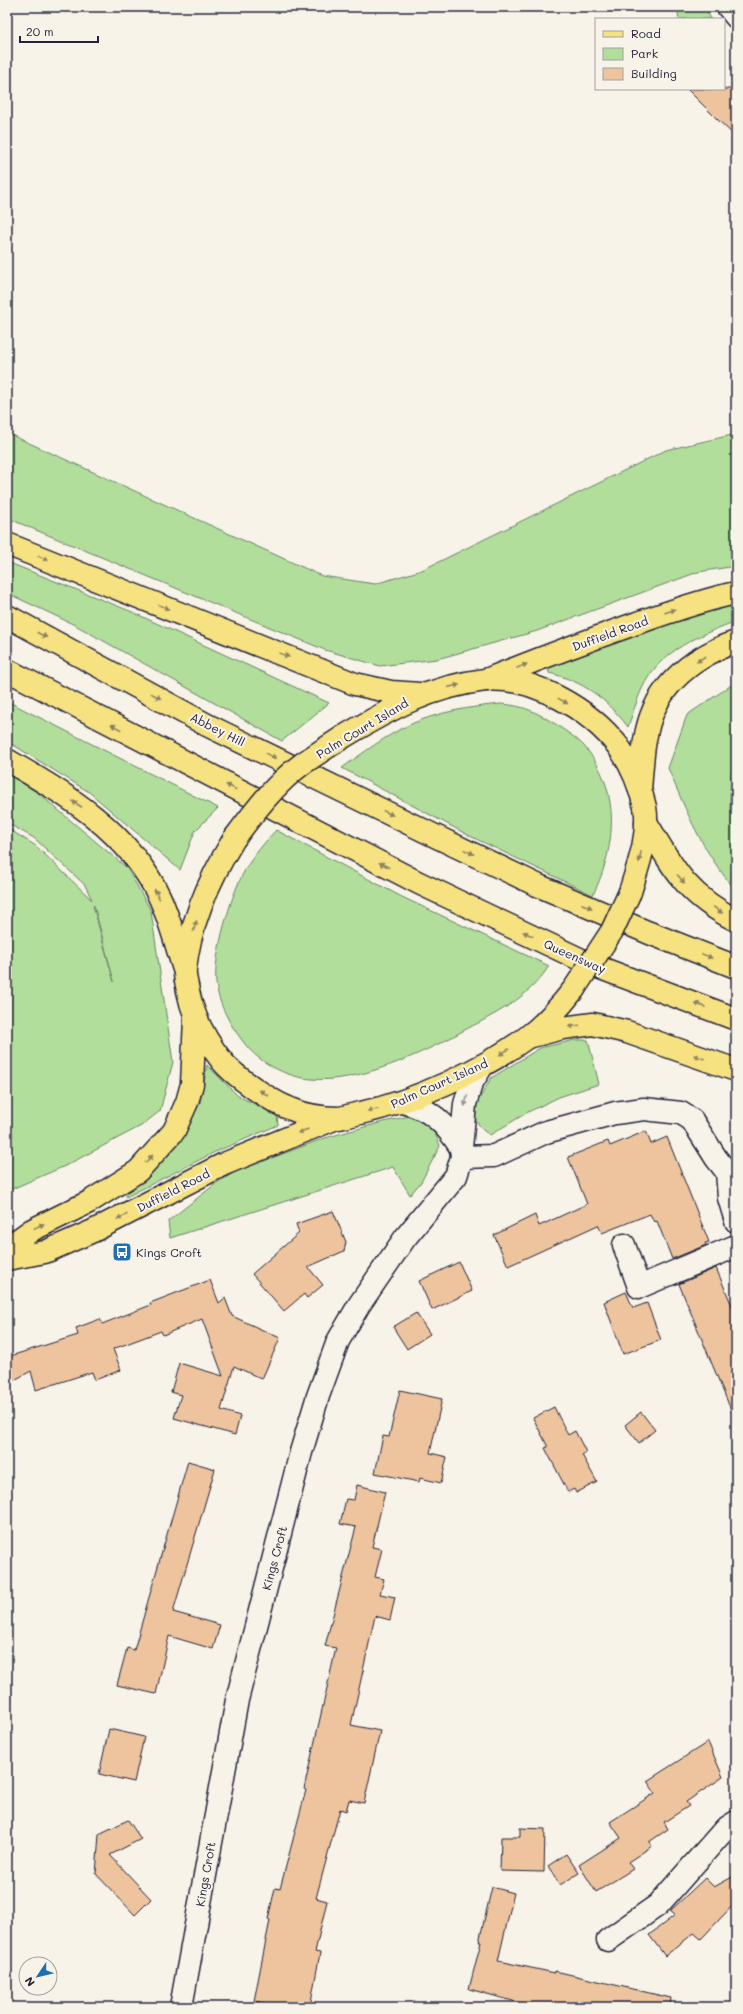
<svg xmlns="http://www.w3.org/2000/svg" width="743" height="2014" viewBox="0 0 743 2014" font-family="Mali,sans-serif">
<rect width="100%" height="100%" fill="#f7f3e8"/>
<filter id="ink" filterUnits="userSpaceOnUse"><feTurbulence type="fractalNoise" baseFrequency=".025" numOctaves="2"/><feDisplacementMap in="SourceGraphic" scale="8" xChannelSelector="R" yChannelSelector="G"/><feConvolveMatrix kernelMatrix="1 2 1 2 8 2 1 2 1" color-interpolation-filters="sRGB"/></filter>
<g filter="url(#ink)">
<g fill="#b2de9b" stroke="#6a806b" fill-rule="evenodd">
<polygon points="677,7 705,7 711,19 679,19"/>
<polygon points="7,433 322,576 375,584 422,570 666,450 736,434 736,566 698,572 537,631 437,659 380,666 325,650 7,518"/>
<polygon points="7,562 130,611 329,703 282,741 77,626 7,593"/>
<path d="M736,603V621C706,633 668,647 649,676C639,691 634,710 628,727C607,699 583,681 549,673L548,667L700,613Z"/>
<path d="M736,682V767L731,772L730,809L736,818V890C704,855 686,811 668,768L687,715Z"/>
<polygon points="7,701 218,808 195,831 180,870 89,792 7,741"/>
<path d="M501,704C526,706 536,712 557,725C565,731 577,738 584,746C621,789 617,845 593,895L468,835L342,768C363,753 385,736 409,725C437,712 470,707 501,704Z"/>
<path d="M7,774L38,793L127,868L151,911L173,1062L160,1111L141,1126L65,1166L7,1191V828L36,846L92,900L85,885L34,838L7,823ZM94,905L95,909L114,982L93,906Z"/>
<path d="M276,830L402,897L549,966C528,999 495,1014 461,1032C422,1054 356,1084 311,1079C285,1077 256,1061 242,1040C230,1025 218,1003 216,983C213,956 231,894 245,870C253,856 265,842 276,830Z"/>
<polygon points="575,1040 588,1040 599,1084 559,1097 528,1112 490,1135 484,1131 476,1121 475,1115 477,1103 491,1078 540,1048"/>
<polygon points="207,1065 238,1096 277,1115 278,1125 215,1152 126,1197 126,1190 169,1154 183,1133 200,1103"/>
<path d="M410,1116C427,1124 434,1127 440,1146L421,1182L410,1195L393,1167L170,1238L168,1221L218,1182L237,1171L325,1138L379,1123Z"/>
</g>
<g fill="#eec49e" stroke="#22223b">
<polygon points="687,89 736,89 736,137 717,119"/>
<polygon points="646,1131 651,1144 667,1137 709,1242 705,1243 706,1245 672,1259 657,1221 654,1222 650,1214 602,1233 598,1225 508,1266 494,1235 535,1215 539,1226 587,1204 568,1157 608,1141 610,1146"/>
<polygon points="333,1211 346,1242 344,1251 308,1267 323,1285 307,1298 304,1294 284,1311 252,1274 299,1233 296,1224"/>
<polygon points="459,1262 472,1291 432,1310 419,1281"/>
<polygon points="716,1268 736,1315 736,1422 679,1284"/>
<polygon points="210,1280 219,1303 225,1298 232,1316 280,1338 262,1379 234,1366 221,1410 240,1416 235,1435 174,1418 181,1395 171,1392 179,1363 223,1376 202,1319 163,1335 161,1331 113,1349 121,1370 95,1380 92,1372 36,1390 31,1371 7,1384 7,1357 78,1335 76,1328 100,1319 102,1324 151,1305 150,1303"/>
<polygon points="626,1292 633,1308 647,1303 661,1340 623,1354 604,1302"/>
<polygon points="416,1313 430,1334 407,1349 393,1327"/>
<polygon points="400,1390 442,1399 430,1453 447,1457 441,1483 420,1478 419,1482 375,1473 383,1436 389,1437"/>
<polygon points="554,1407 568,1435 575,1431 586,1452 582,1455 597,1482 576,1493 574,1489 568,1492 545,1448 548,1447 533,1418"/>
<polygon points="641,1412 655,1430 639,1443 625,1425"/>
<polygon points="188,1461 215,1469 173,1612 220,1625 213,1649 169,1636 156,1694 117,1685 127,1648 134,1650"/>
<polygon points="357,1485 385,1492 372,1547 382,1549 375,1577 384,1579 380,1594 395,1597 390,1620 375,1616 351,1725 380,1731 364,1803 349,1800 346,1811 340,1809 316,1898 327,1901 315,1952 320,1953 310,2007 285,2007 254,2001 270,1920 268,1919 275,1888 280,1889 306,1790 304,1789 336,1648 325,1646 356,1527 340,1524 346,1499 354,1500"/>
<polygon points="109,1729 144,1737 134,1782 99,1774"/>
<polygon points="708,1742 723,1777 686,1802 689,1806 664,1822 668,1829 649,1842 652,1846 628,1862 633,1869 596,1892 579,1865 621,1838 610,1822 655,1793 647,1781"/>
<polygon points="128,1820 141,1839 110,1855 151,1899 135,1915 96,1874 99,1834"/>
<polygon points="520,1828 545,1829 544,1872 500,1871 501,1837 520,1837"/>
<polygon points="566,1854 579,1873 560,1885 548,1866"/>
<polygon points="736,1875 736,1902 701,1939 694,1933 665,1956 649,1935 675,1915 670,1911 705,1878 714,1887"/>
<polygon points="492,1887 514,1893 498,1961 555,1973 555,1971 671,1998 670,2007 535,2007 469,1989 481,1942 479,1942"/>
</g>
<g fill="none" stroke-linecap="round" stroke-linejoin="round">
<defs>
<g id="minor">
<polyline points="728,7 736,17"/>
<polyline points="462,1157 494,1156 546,1132 615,1113 644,1109 681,1113 692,1120 716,1158 727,1172 729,1198 736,1221"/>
<polyline points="624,1245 639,1287 736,1246"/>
<polyline points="608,1940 658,1905 725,1829 736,1822"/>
</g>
<g id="tertiary">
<path d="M402,1102C430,1108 446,1124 461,1148"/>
<polyline points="181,2007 237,1700 301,1452 318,1396 338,1341 359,1305 405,1238 456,1176 462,1157 461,1148 465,1104 471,1084 482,1066"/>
</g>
<g id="primary">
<path d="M486,680C536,660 586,641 637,623C669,612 702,600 736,593"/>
<path d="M640,791C644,735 645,697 695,662C707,654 722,646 736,642"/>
</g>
<g id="trunk">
<polyline points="7,544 355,684 391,692 420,694"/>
<polyline points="7,616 207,725 433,835 537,885 647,932 736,967"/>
<polyline points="7,670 419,883 590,964 736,1019"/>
<path d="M343,737C390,709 429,687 485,680C532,675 590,710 618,746C631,764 640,786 645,807C650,834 638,866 630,892"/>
<path d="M7,760C67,795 128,831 159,896C170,919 176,945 184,969"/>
<path d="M646,822C673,868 686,895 736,920"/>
<path d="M234,839C210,878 190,922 185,969C184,976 187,984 188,991C193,1016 206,1041 222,1061C234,1076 273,1103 291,1109C305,1115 323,1118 339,1118C346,1117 354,1114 361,1113C415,1101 482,1070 526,1038C545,1024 560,1007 574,989"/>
<polyline points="532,1036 563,1028 593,1024 627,1032 736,1070"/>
<polyline points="7,1248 32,1230 89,1202 138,1171 174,1131 187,1102 192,1084 195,1018"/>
<polyline points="7,1259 45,1252 93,1231 224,1164 334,1119"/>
</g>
</defs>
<use href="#minor" stroke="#22223b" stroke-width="25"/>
<use href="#tertiary" stroke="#22223b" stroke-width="25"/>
<use href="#primary" stroke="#22223b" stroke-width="25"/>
<use href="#trunk" stroke="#22223b" stroke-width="25"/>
<use href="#minor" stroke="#f7f3e8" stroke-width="22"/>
<use href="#tertiary" stroke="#f7f3e8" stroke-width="22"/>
<use href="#primary" stroke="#f7e281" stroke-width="22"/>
<use href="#trunk" stroke="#f7e281" stroke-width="22"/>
<defs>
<g id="trunk-bridge">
<path d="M234,839C254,812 275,784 302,764C315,755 329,746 343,737"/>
<polyline points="574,989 612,931 630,892"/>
</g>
</defs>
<use href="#trunk-bridge" stroke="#22223b" stroke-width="25" stroke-linecap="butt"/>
<use href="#trunk-bridge" stroke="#f7e281" stroke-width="22"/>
</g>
<defs><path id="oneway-solid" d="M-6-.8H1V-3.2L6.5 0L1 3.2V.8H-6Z"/></defs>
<g fill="#8c825e">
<use href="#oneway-solid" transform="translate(43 558) rotate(22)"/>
<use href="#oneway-solid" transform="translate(164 607) rotate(22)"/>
<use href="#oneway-solid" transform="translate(670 611) rotate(-19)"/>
<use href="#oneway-solid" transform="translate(42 635) rotate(28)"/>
<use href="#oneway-solid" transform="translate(284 655) rotate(22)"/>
<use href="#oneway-solid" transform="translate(701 659) rotate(148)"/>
<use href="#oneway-solid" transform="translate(522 666) rotate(-22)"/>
<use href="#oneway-solid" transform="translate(454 686) rotate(-13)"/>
<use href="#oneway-solid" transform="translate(156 696) rotate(29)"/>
<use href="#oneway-solid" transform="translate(563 701) rotate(29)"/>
<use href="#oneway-solid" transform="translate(116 727) rotate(-152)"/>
<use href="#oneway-solid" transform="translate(271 756) rotate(26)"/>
<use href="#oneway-solid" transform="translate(231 787) rotate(-153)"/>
<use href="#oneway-solid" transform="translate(77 804) rotate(-147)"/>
<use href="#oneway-solid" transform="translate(388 813) rotate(26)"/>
<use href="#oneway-solid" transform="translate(469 852) rotate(26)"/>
<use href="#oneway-solid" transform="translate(640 857) rotate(101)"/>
<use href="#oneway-solid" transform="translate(384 865) rotate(-153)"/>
<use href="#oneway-solid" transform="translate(681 879) rotate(50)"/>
<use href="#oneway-solid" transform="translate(157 894) rotate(-117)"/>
<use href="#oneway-solid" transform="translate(587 906) rotate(23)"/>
<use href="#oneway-solid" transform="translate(718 910) rotate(34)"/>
<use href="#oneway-solid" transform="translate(195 926) rotate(-73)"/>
<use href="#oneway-solid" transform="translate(528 934) rotate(-154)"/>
<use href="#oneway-solid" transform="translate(707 956) rotate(22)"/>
<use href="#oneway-solid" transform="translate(700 1005) rotate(-159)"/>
<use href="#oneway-solid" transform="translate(574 1026) rotate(174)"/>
<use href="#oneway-solid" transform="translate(504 1052) rotate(148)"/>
<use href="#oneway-solid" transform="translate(699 1057) rotate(-160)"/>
<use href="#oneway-solid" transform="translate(264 1093) rotate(-147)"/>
<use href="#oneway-solid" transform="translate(373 1110) rotate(168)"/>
<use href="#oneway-solid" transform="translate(303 1131) rotate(160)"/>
<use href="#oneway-solid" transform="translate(149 1159) rotate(-46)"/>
<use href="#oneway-solid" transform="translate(122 1217) rotate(153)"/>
<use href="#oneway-solid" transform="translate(39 1226) rotate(-26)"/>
</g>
<use fill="#97959a" href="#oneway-solid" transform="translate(466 1101) rotate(104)"/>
</g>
<defs>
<symbol id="bus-square" viewBox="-11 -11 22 22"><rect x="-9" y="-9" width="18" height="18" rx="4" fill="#1f6fb2" stroke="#f7f3e8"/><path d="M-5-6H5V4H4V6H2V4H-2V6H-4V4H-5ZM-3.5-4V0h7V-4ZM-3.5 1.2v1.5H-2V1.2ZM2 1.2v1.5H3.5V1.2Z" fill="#fff"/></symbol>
</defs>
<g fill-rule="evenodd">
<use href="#bus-square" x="111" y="1241" width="22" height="22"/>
</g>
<g text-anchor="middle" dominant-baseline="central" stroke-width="4" stroke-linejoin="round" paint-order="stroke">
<g font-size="12" fill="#22223b" stroke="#f7f3e8">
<text transform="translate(610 633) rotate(-20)">Duffield Road</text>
<text transform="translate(362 728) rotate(-31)">Palm Court Island</text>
<text transform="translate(218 729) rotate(27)">Abbey Hill</text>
<text transform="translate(575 956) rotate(24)">Queensway</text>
<text transform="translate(439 1083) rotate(-24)">Palm Court Island</text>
<text transform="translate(173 1190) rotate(-27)">Duffield Road</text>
<text transform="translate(274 1558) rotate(-75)">Kings Croft</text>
<text transform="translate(205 1874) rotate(-80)">Kings Croft</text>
</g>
<g font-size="12" fill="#22223b" stroke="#f7f3e8" text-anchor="start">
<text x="136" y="1252">Kings Croft</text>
</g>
</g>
<rect width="743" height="2014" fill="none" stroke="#f7f3e8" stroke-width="24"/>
<rect x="12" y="12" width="719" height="1990" fill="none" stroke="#22223b" stroke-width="1.5" filter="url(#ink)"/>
<rect x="595" y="18" width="130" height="72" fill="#f7f3e8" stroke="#a29fa3"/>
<rect x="603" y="31" width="20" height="6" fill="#f7e281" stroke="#a29fa3"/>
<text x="631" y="38" font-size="12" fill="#22223b">Road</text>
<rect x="603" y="48" width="20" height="12" fill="#b2de9b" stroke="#a29fa3"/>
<text x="631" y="58" font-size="12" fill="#22223b">Park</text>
<rect x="603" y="68" width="20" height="12" fill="#eec49e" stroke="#a29fa3"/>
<text x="631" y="78" font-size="12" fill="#22223b">Building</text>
<g transform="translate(38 1976) rotate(235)"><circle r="19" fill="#f7f3e8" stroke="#a29fa3"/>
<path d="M0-3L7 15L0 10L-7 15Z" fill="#1f6fb2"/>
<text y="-6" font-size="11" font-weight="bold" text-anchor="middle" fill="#22223b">N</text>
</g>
<path d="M20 36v6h78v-6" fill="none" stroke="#22223b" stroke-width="2"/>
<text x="26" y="36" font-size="12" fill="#22223b" stroke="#f7f3e8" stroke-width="3" paint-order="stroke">20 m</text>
</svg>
